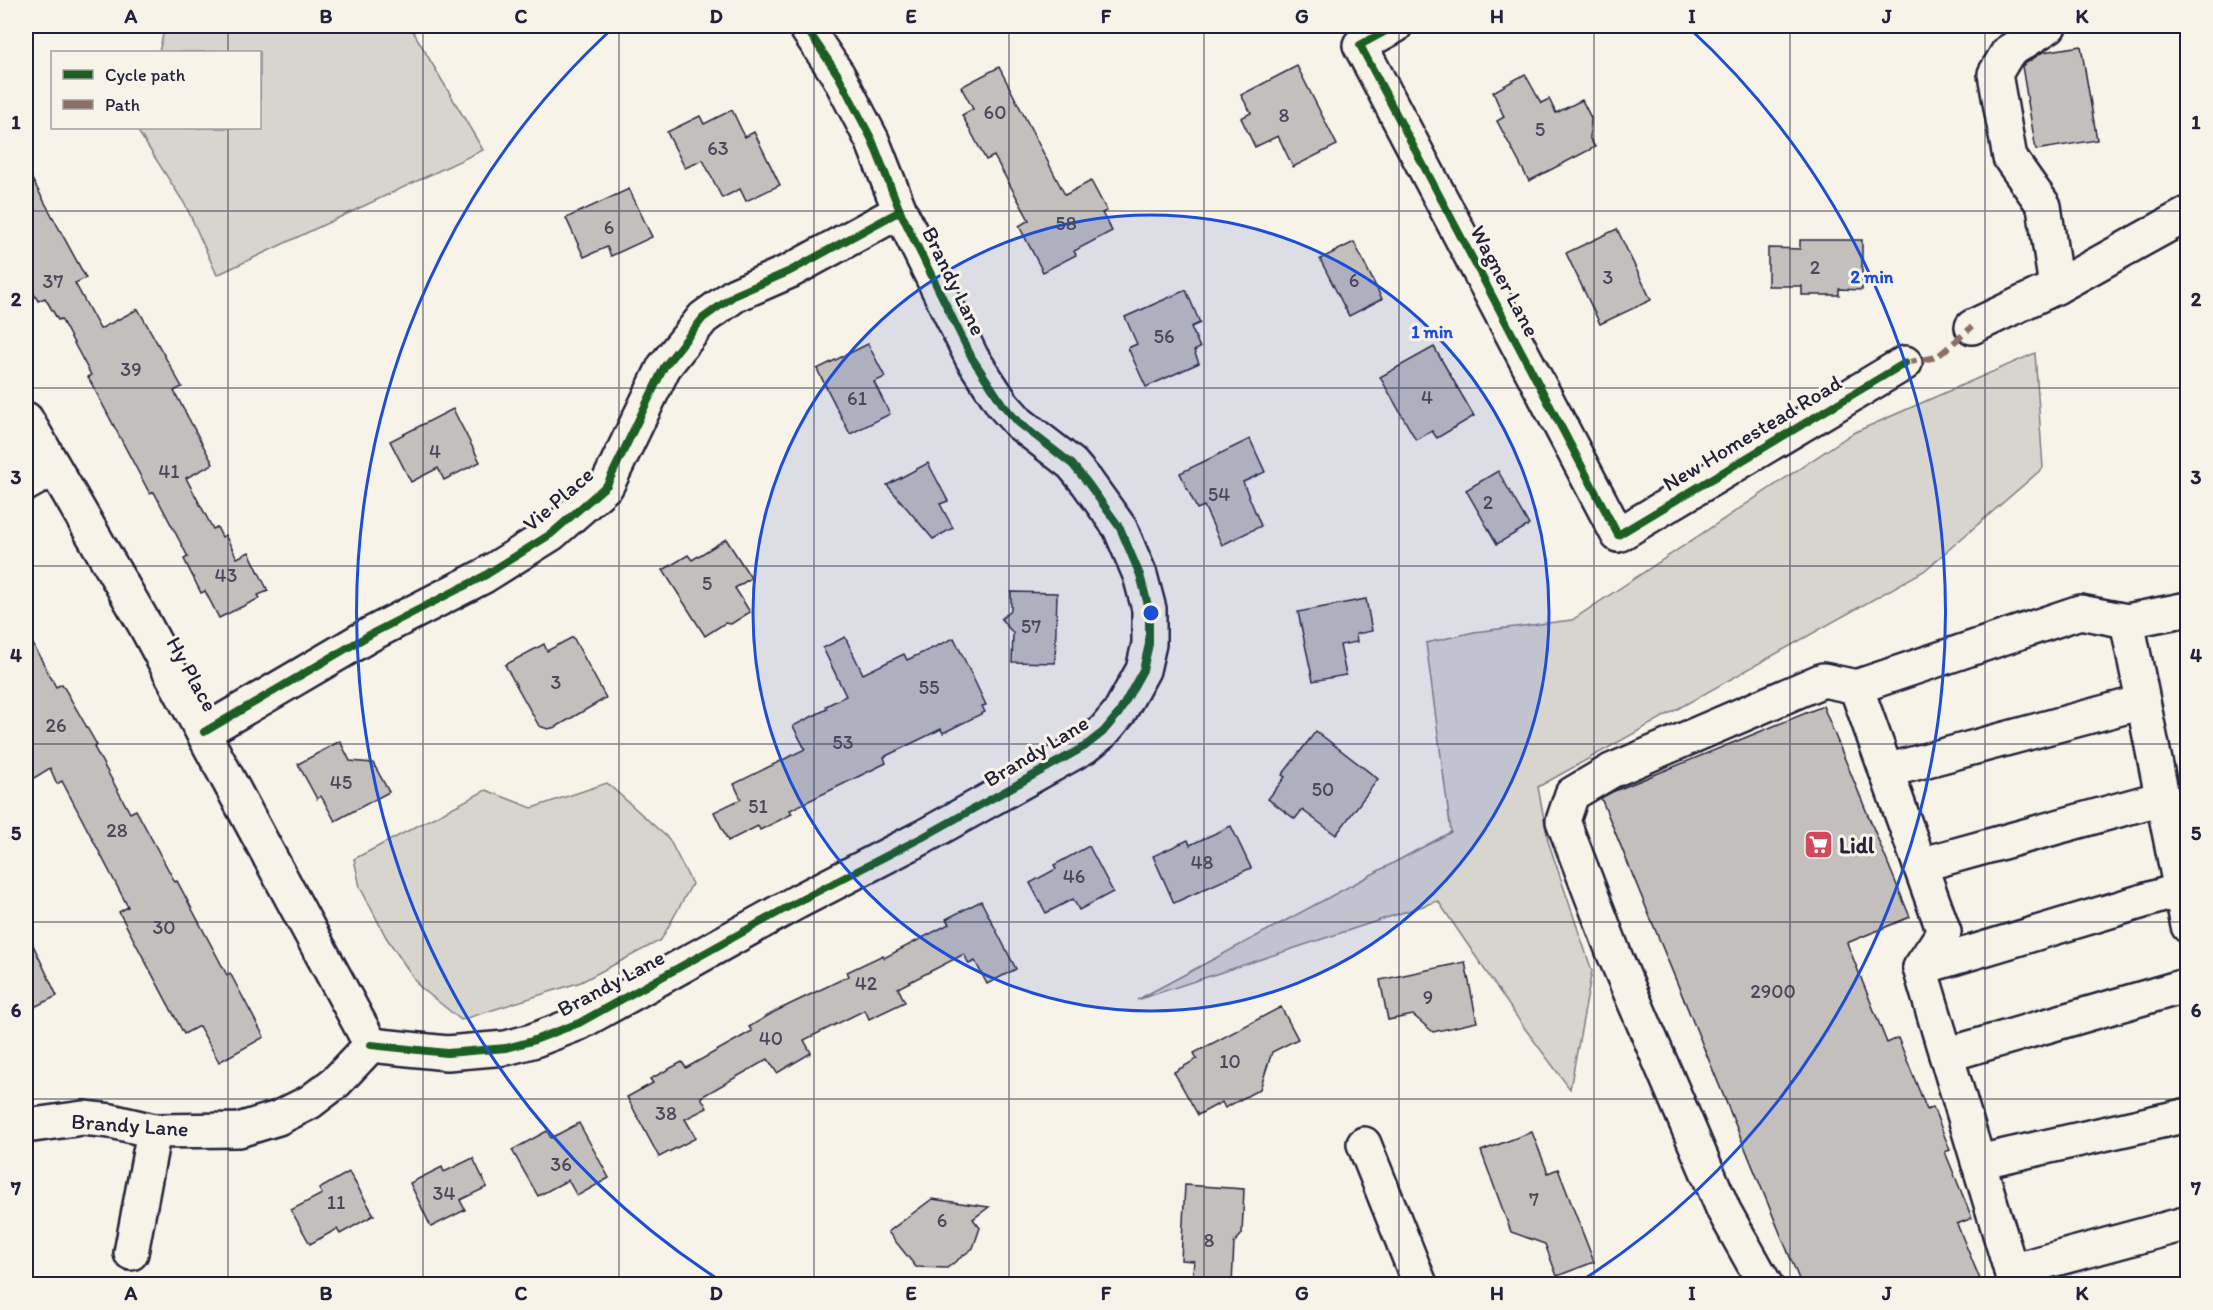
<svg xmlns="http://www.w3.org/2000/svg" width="2213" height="1310" viewBox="0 0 2213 1310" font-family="Itim,sans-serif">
<rect width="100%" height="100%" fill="#f7f3e8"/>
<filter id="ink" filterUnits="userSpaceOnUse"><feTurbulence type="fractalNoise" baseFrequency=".0167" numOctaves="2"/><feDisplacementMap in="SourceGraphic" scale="12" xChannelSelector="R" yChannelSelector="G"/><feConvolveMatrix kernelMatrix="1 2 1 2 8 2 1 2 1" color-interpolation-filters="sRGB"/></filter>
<g filter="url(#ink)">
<g fill="#d8d5cf" stroke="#7d7c85" stroke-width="1.5">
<polygon points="165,26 410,26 483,150 217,275 186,206 136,128 260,128 260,52 159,52"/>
<polygon points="2035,353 2043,468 1924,571 1538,787 1548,841 1592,971 1570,1089 1523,1026 1438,901 1137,1000 1451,832 1426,643 1474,632 1572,620 1853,433"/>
<polygon points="607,783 669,839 692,884 661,940 581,982 461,1020 419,986 386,937 360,887 354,859 486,790 532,808"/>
</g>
<g fill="#c2bfbd" stroke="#22223b" stroke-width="1.5">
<polygon points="2081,46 2097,140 2036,150 2022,66 2043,52"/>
<polygon points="1297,66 1337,145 1293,167 1278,136 1255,147 1241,118 1251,113 1241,95"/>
<polygon points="999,67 1065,195 1091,181 1107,211 1102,213 1112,231 1074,251 1076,255 1043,272 1019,226 1029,220 994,156 986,160 962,115 973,109 961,87"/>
<polygon points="1525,74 1541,103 1549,99 1556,113 1582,100 1591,118 1590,139 1595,147 1529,181 1497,121 1504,117 1493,92"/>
<polygon points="732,110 745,137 754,132 780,185 746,201 740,189 722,198 703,160 685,168 667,132 700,116 704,124"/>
<polygon points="26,168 86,278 75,283 100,329 138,309 182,387 174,391 213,464 186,478 213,529 217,527 222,537 225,535 237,558 249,552 268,591 258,595 260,598 219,618 205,591 201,593 184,559 188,557 154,492 150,494 88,377 91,375 61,319 58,320 45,298 38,301 26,279"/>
<polygon points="629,189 652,237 611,256 607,247 584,257 566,218"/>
<polygon points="1617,229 1651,300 1600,324 1566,253"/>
<polygon points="1800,240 1862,240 1862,290 1839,289 1839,295 1802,295 1802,286 1768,286 1768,248 1800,249"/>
<polygon points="1354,242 1382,299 1349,316 1320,259"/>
<polygon points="1186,290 1200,323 1191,327 1200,348 1194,351 1199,363 1146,387 1128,348 1137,344 1125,317"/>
<polygon points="868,344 885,377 874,382 890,414 850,434 817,369"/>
<polygon points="1434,347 1474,416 1437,438 1432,431 1416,440 1380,377"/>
<polygon points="453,409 480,462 444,480 438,468 411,482 390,441"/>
<polygon points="1250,439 1265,472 1243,482 1261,526 1222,545 1204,506 1197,509 1180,473"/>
<polygon points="928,463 948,501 940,504 953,528 933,539 887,485"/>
<polygon points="1498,471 1529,525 1497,544 1466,490"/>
<polygon points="726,539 751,578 735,588 750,612 731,624 725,623 705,636 663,570 688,555 692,560"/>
<polygon points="1011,592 1057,593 1055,663 1012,662 1013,633 1001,619 1011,610"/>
<polygon points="1366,599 1372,631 1356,634 1357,642 1340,645 1346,675 1313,681 1298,612"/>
<polygon points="26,631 56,687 62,684 97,745 94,747 130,813 136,810 175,882 177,881 227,975 230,973 264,1037 219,1062 199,1026 184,1034 119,912 128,907 62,781 57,784 50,768 26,783"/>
<polygon points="573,637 606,698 556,727 548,729 539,726 505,665 544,644 547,651"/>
<polygon points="845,637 863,674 904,654 907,660 954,638 986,705 982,706 985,712 943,733 941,729 884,757 886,763 790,810 792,814 760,830 758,826 728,841 714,812 741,799 734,784 805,749 793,726 827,709 826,706 846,696 823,648"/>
<polygon points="1823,706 1910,917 1847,943 1887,1043 1898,1038 1927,1110 1933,1107 1950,1150 1945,1152 1972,1218 1957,1224 1982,1284 1801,1284 1601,798 1612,792"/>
<polygon points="1316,731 1378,779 1336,835 1302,810 1295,819 1268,799 1285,777 1282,775"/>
<polygon points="340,741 350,761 373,763 389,792 335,821 321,796 317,799 298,764"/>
<polygon points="1231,826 1251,868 1174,903 1153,856 1188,840 1190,845"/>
<polygon points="1089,846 1113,892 1079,910 1073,899 1046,913 1030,883 1056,869 1054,865"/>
<polygon points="981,901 1016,969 987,984 975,961 969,964 964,954 898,988 905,1002 869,1019 865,1010 804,1040 811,1053 777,1073 768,1059 701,1097 707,1108 685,1119 696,1138 659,1157 627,1097 653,1083 650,1079 682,1062 686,1068 752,1031 749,1027 774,1012 849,976 847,972 883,955 884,958 949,924 946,919"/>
<polygon points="26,930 57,996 26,1011"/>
<polygon points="1465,962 1477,1022 1433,1032 1413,1015 1388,1020 1380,980"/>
<polygon points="1281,1007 1298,1039 1272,1052 1260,1089 1225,1108 1222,1102 1198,1115 1174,1072 1197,1059 1194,1053"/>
<polygon points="579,1123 609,1178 577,1196 568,1180 538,1196 512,1150 547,1131 551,1138"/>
<polygon points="1532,1132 1548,1173 1558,1169 1594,1262 1557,1276 1545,1244 1511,1232 1481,1151"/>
<polygon points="473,1158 487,1187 460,1200 465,1210 431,1227 410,1183 442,1167 444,1172"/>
<polygon points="349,1172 374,1215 340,1234 337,1229 310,1244 291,1210 322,1194 319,1189"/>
<polygon points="1185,1185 1244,1189 1242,1234 1234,1243 1232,1284 1192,1284 1194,1261 1181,1260"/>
<polygon points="932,1199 989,1207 973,1219 980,1228 973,1248 947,1268 916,1267 888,1232"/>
</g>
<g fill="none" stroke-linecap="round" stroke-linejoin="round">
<defs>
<g id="minor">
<polyline points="1395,26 1360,45 1618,535 1905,363"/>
<polyline points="2049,26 2008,52 1995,74 2010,158 2044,206 2056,287"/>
<polyline points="1972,327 2056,287 2188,214"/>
<polyline points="26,419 145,625 371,1045"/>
<polyline points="26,484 53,469"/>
<polyline points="2127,621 2188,926"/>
<polyline points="204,732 371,634 484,576 551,534 607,485 664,367 703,318 735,295 790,271 900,211"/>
<polyline points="1886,771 2143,702"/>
<polyline points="1920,865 2162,798"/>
<polyline points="1920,968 2180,890"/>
<polyline points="371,1045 447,1053 506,1048 532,1041 579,1023 797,902 923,837 1084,747 1103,732 1119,713 1143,670 1149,644 1149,609 1140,575 1120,528 1087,482 1072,464 1019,423 1003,405 972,358 900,211 872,140 838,75 805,26"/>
<polyline points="1946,1055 2188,985"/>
<polyline points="26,1126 83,1118 111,1121 154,1131 239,1130 278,1118 310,1102 336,1082 371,1045"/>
<polyline points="1364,1144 1420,1284"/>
<polyline points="1978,1162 2188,1115"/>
<polyline points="131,1253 154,1131"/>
<polyline points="2011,1271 2188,1223"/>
<polyline points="1765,1284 1724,1211 1614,954 1563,821 1572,794 1611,771 1823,680 1857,687"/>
<polyline points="2015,1284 1920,968 1944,932 1856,687 2080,612 2127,621 2188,609"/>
</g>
</defs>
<use href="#minor" stroke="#22223b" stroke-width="38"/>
<use href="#minor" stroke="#f7f3e8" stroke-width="33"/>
<polyline stroke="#8d6e63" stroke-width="6" stroke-dasharray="12 6" stroke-linecap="butt" points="1905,363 1937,357 1972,327"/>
<defs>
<g id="cycleway">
<polyline points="1395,26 1360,45 1618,535 1905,363"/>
<polyline points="204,732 371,634 484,576 551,534 607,485 664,367 703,318 735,295 790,271 900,211"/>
<polyline points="371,1045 447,1053 506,1048 532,1041 579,1023 797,902 923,837 1084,747 1103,732 1119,713 1143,670 1149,644 1149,609 1140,575 1120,528 1087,482 1072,464 1019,423 1003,405 972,358 900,211 872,140 838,75 805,26"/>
</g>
</defs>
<use href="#cycleway" stroke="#f7f3e8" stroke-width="11"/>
<use href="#cycleway" stroke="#1b5e20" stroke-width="8"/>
</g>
</g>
<path fill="none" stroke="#22223b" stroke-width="1.5" stroke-opacity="0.55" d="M228,26V52M423,26V1284M619,26V1284M814,26V1284M1009,26V1284M1204,26V1284M1399,26V1284M1594,26V1284M1790,26V1284M1985,26V1284M228,128V1284M26,211H2188M26,388H2188M26,566H2188M26,744H2188M26,922H2188M26,1099H2188"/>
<circle cx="1151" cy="613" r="398" fill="#1d4ed8" fill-opacity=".12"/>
<g fill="none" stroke="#1d4ed8" stroke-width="3">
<circle cx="1151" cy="613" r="398"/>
<path d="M724 1283A795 795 0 0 1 614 27M1688 27A795 795 0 0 1 1578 1283"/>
</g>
<defs>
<symbol id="supermarket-square" viewBox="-11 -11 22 22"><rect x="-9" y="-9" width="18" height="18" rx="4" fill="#d1495b" stroke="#f7f3e8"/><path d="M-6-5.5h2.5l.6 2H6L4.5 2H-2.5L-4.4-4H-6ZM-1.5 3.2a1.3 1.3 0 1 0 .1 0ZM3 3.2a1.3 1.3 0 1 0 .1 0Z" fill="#fff"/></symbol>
</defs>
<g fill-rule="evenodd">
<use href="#supermarket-square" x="1802" y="828" width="33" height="33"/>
</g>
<g text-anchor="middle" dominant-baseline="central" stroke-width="6" stroke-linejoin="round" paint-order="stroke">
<g font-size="20" fill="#4a495c">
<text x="995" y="112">60</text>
<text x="1284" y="115">8</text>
<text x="1540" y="129">5</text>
<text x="718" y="148">63</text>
<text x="1066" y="223">58</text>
<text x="609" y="227">6</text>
<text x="1815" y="267">2</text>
<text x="1608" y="277">3</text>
<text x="1354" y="280">6</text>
<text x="53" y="281">37</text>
<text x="1164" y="336">56</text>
<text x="131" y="369">39</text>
<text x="1427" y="397">4</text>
<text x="857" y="398">61</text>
<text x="435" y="451">4</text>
<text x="169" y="471">41</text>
<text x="1219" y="494">54</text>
<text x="1488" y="502">2</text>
<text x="226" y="575">43</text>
<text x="707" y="583">5</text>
<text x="1031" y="626">57</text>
<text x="556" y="682">3</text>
<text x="929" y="687">55</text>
<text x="56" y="725">26</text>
<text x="843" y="742">53</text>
<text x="341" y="782">45</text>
<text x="1323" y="789">50</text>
<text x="758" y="806">51</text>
<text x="117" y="830">28</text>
<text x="1202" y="862">48</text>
<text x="1074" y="876">46</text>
<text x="164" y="927">30</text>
<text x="866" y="983">42</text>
<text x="1773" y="991">2900</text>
<text x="1428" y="997">9</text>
<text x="771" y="1038">40</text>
<text x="1230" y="1061">10</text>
<text x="666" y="1113">38</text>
<text x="561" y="1164">36</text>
<text x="444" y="1193">34</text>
<text x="1534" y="1199">7</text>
<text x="336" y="1202">11</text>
<text x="942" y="1220">6</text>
<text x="1209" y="1240">8</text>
</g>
<g font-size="22" fill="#22223b" stroke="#f7f3e8">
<text transform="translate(954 281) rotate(64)">Brandy Lane</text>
<text transform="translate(1505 281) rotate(62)">Wagner Lane</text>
<text transform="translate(1752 433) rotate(-31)">New Homestead Road</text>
<text transform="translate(558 499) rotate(-41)">Vie Place</text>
<text transform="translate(192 674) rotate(61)">Hy Place</text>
<text transform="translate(1036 751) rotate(-31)">Brandy Lane</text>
<text transform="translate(611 983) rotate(-28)">Brandy Lane</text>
<text transform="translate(130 1125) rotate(4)">Brandy Lane</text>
</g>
<g font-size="22" font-weight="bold" fill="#22223b" stroke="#f7f3e8" text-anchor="start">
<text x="1839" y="845">Lidl</text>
</g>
</g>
<circle cx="1151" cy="613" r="9" fill="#1d4ed8" stroke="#f7f3e8" stroke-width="3"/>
<g font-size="18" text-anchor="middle" font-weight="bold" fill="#1d4ed8" stroke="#f7f3e8" stroke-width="6" stroke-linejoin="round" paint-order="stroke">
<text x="1872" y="283">2 min</text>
<text x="1432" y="338">1 min</text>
</g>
<rect width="2213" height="1310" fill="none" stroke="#f7f3e8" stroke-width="66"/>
<rect x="51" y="51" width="210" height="78" fill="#f7f3e8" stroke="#a29fa3" stroke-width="1.5"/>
<rect x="63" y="70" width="30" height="9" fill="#1b5e20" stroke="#a29fa3" stroke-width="1.5"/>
<text x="105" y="81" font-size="18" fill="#22223b">Cycle path</text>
<rect x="63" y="100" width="30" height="9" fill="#8d6e63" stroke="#a29fa3" stroke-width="1.5"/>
<text x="105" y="111" font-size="18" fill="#22223b">Path</text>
<rect x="33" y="33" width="2147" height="1244" fill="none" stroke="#22223b" stroke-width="2"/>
<g font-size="20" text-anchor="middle" font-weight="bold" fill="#22223b">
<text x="131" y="23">A</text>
<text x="326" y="23">B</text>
<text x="521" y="23">C</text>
<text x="716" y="23">D</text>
<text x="911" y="23">E</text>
<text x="1106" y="23">F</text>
<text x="1302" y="23">G</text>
<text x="1497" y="23">H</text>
<text x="1692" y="23">I</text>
<text x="1887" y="23">J</text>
<text x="2082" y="23">K</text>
<text x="16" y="129">1</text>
<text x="2196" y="129">1</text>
<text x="16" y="306">2</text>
<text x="2196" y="306">2</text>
<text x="16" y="484">3</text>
<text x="2196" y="484">3</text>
<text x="16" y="662">4</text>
<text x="2196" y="662">4</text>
<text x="16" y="840">5</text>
<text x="2196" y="840">5</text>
<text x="16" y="1017">6</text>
<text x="2196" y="1017">6</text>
<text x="16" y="1195">7</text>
<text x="2196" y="1195">7</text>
<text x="131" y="1300">A</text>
<text x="326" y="1300">B</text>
<text x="521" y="1300">C</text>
<text x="716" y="1300">D</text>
<text x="911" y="1300">E</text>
<text x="1106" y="1300">F</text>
<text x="1302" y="1300">G</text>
<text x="1497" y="1300">H</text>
<text x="1692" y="1300">I</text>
<text x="1887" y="1300">J</text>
<text x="2082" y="1300">K</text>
</g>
</svg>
